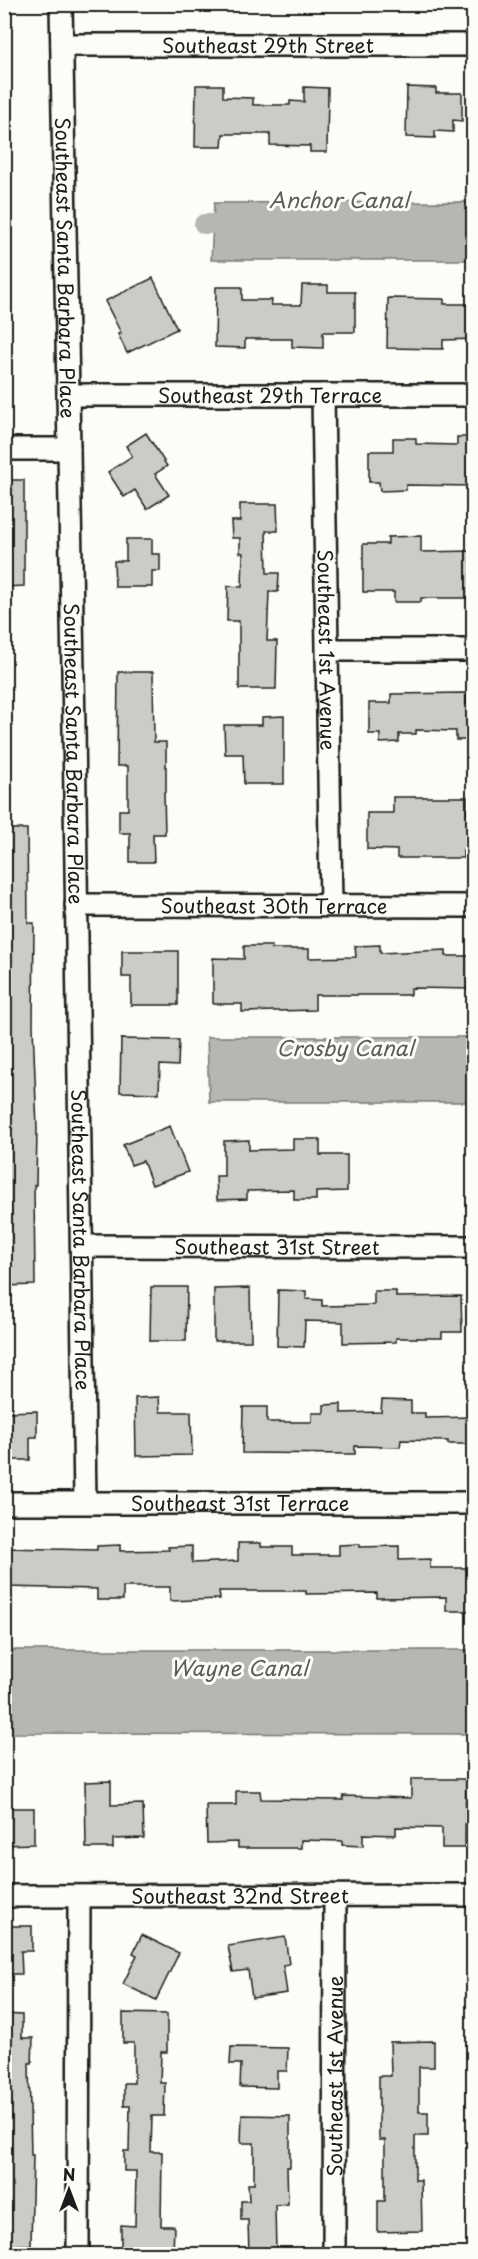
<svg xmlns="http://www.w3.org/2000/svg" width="478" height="2259" viewBox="0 0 478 2259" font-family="'Playpen Sans',sans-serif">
<rect width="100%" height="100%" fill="#fdfcf7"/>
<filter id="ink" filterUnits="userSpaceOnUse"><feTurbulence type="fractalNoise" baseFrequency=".0167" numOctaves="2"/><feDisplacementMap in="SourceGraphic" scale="12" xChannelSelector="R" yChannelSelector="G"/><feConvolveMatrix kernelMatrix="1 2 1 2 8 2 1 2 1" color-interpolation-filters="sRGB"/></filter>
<g filter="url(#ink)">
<g fill="#b7b6b2" stroke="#797876" stroke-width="1.5">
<polygon points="473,202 473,260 211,260 214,203"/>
<polygon points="207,1037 473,1037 473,1102 209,1102"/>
<polygon points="5,1650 473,1650 473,1734 5,1733"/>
</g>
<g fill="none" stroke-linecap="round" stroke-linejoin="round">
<polyline stroke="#b7b6b2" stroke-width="20" points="204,224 237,224"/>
</g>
<g fill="#cccbc8" stroke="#1c1c1c" stroke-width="1.5">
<polygon points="196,85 223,85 223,97 253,98 253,105 290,105 290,101 304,102 304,87 328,88 327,152 310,152 310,146 270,145 270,134 223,134 222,147 195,147"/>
<polygon points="407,87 436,88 436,93 462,93 462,121 453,120 453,132 435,131 435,138 406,137"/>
<polygon points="153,278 177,329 127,353 118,334 121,333 105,301"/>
<polygon points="302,285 328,285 328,292 355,292 355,332 323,332 323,348 292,347 292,339 245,339 245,348 215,347 216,287 242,287 242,300 272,300 271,305 301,305"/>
<polygon points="388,298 444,299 444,304 474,304 474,339 443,340 443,349 387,348"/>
<polygon points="146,433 167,466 155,474 169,495 147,509 135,490 124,497 108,472 132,456 126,446"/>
<polygon points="457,437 474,437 474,486 406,485 406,490 380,491 379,482 369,482 369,451 393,451 393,438 416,438 416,444 457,445"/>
<polygon points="4,480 24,480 24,586 4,587"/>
<polygon points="240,504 277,504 278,531 266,531 267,573 279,573 278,592 269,592 267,641 277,641 276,689 239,689 239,621 227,621 228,586 242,587 243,553 240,553 240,538 232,538 231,521 240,521"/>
<polygon points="421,536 421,552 474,551 474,598 421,598 421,602 394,602 394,592 363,592 363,544 388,544 388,537"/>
<polygon points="126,539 152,539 152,554 160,554 160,571 152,571 152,587 115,587 114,561 126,561"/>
<polygon points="118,672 153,672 154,742 166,742 166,792 164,792 165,834 153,834 154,862 130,862 130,833 119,833 119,810 128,810 128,766 117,766"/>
<polygon points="466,693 466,704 474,704 474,740 456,740 456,731 416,730 416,734 399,734 399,742 380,743 380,734 369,734 369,703 391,703 391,694"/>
<polygon points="284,716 284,784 244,784 243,754 225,754 224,725 262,725 262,717"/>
<polygon points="393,797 467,797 467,814 474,814 474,850 463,850 463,858 397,858 397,850 367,849 367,813 393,813"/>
<polygon points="4,829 27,829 28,923 34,923 33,1026 37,1129 36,1185 34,1185 35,1285 4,1286"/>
<polygon points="380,945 380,953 446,950 446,956 474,956 474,989 411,988 411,995 315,995 315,1010 242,1012 242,1004 213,1004 213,958 244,959 244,946 272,946 272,949 309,949 309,958 356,957 355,946"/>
<polygon points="122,951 178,951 178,1005 131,1005 131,977 122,977"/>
<polygon points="121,1039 179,1040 178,1066 160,1065 159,1093 120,1092"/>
<polygon points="170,1126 188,1172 152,1185 143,1161 131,1165 123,1145"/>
<polygon points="293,1139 320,1139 320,1155 347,1155 347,1191 316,1192 316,1200 294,1200 294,1190 247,1191 247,1199 217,1200 216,1176 224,1176 224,1141 249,1140 249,1150 293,1149"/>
<polygon points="151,1287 187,1287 186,1341 150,1341"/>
<polygon points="250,1288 251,1341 214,1341 214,1289"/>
<polygon points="278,1290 306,1291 306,1299 322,1300 322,1306 374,1305 374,1291 396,1291 396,1297 461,1296 462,1332 442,1332 442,1338 396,1338 396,1342 343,1343 343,1322 305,1321 304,1347 277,1346"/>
<polygon points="159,1397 160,1412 191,1412 192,1455 136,1456 135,1398"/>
<polygon points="382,1400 411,1401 411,1413 425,1413 425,1418 474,1417 474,1444 448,1444 448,1441 401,1440 400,1447 355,1446 355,1454 242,1453 243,1407 267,1407 267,1422 312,1422 312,1413 324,1413 324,1405 341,1404 341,1413 381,1412"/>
<polygon points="37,1411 37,1437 30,1437 30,1460 4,1460 4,1412"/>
<polygon points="238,1543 261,1543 261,1547 292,1547 292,1555 339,1555 339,1545 360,1544 360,1547 399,1546 399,1560 430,1559 430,1568 474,1568 474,1611 446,1611 446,1597 377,1598 377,1593 306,1594 306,1591 219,1591 220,1599 170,1601 170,1587 123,1587 123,1600 97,1600 97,1589 4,1587 4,1548 97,1550 97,1546 120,1545 120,1551 169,1550 168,1547 192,1546 192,1563 238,1561"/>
<polygon points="411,1779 466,1779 465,1848 442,1848 442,1828 396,1827 396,1835 363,1834 363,1846 342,1845 342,1841 301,1840 301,1848 238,1848 238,1842 207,1843 206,1805 236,1805 236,1791 260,1791 261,1799 343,1800 343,1796 411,1798"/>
<polygon points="111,1781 111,1805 143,1804 144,1838 113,1839 113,1848 86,1848 85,1782"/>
<polygon points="4,1808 34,1808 34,1844 4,1845"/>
<polygon points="4,1926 32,1926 32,1951 21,1951 22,1974 4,1974"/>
<polygon points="142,1935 179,1953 156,2000 123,1984 137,1955 133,1953"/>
<polygon points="285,1937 289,1964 283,1965 287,1993 252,1998 248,1970 233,1972 228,1946"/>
<polygon points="123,2013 167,2014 167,2052 161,2052 160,2083 165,2083 164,2116 152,2116 151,2152 162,2152 161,2226 174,2226 173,2254 121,2254 121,2225 135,2226 136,2171 124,2171 124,2151 129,2151 130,2106 124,2106 124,2083 134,2083 134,2043 123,2043"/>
<polygon points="4,2014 22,2015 22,2038 33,2038 32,2063 29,2063 31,2155 33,2155 31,2245 19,2245 19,2254 4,2254"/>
<polygon points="434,2041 434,2067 419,2067 419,2112 428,2112 428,2136 415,2136 415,2180 421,2180 422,2231 378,2232 378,2201 385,2201 385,2140 379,2140 379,2076 391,2076 390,2042"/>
<polygon points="231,2047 288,2048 287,2071 277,2071 277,2088 240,2087 241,2064 230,2064"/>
<polygon points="242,2115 290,2116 290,2167 287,2167 288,2204 275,2205 276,2254 249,2254 248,2220 241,2220 241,2201 249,2201 248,2184 254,2184 254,2143 241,2143"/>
</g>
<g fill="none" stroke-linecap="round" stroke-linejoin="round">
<defs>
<g id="street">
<path id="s1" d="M61,4L74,728L85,1502"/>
<path id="s2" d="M62,45H474"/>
<path id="s3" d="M68,395H474"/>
<path id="s4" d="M323,395L331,905"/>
<polyline points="4,449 69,449"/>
<polyline points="328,650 474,650"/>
<path id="s5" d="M76,905L474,906"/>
<path id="s6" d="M82,1246L474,1247"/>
<path id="s7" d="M4,1503H474"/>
<path id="s8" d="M4,1896L474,1895"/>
<polyline points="78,2254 79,1897"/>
<path id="s9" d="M334,2254L335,1896"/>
</g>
</defs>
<use href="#street" stroke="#1c1c1c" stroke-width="26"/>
<use href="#street" stroke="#fdfcf7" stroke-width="21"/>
</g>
</g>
<g text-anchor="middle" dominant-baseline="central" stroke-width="6" stroke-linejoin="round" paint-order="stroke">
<g font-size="20" fill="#1c1c1c" stroke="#fdfcf7">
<text stroke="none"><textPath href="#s2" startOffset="206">Southeast 29th Street</textPath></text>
<text stroke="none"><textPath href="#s1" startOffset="264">Southeast Santa Barbara Place</textPath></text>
<text stroke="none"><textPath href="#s3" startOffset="202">Southeast 29th Terrace</textPath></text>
<text stroke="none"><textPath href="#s4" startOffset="255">Southeast 1st Avenue</textPath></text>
<text stroke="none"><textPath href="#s1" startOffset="750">Southeast Santa Barbara Place</textPath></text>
<text stroke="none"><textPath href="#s5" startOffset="198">Southeast 30th Terrace</textPath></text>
<text stroke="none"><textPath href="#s1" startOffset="1236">Southeast Santa Barbara Place</textPath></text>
<text stroke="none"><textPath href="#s6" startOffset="195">Southeast 31st Street</textPath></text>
<text stroke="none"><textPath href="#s7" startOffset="236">Southeast 31st Terrace</textPath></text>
<text stroke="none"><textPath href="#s8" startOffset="236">Southeast 32nd Street</textPath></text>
<text stroke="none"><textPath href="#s9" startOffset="178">Southeast 1st Avenue</textPath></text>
</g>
<g font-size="21" font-style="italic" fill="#5a5a58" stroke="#fdfcf7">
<text x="339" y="199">Anchor Canal</text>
<text x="345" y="1047">Crosby Canal</text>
<text x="239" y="1667">Wayne Canal</text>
</g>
</g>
<rect width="478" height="2259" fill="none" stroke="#fdfcf7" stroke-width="24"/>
<rect x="12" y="12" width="454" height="2235" fill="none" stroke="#1c1c1c" stroke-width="2" filter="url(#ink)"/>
<g transform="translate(69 2190)" stroke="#fdfcf7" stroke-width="4.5" paint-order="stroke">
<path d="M0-4.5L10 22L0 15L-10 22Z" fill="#1c1c1c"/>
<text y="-9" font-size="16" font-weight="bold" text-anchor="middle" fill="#1c1c1c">N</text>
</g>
</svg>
